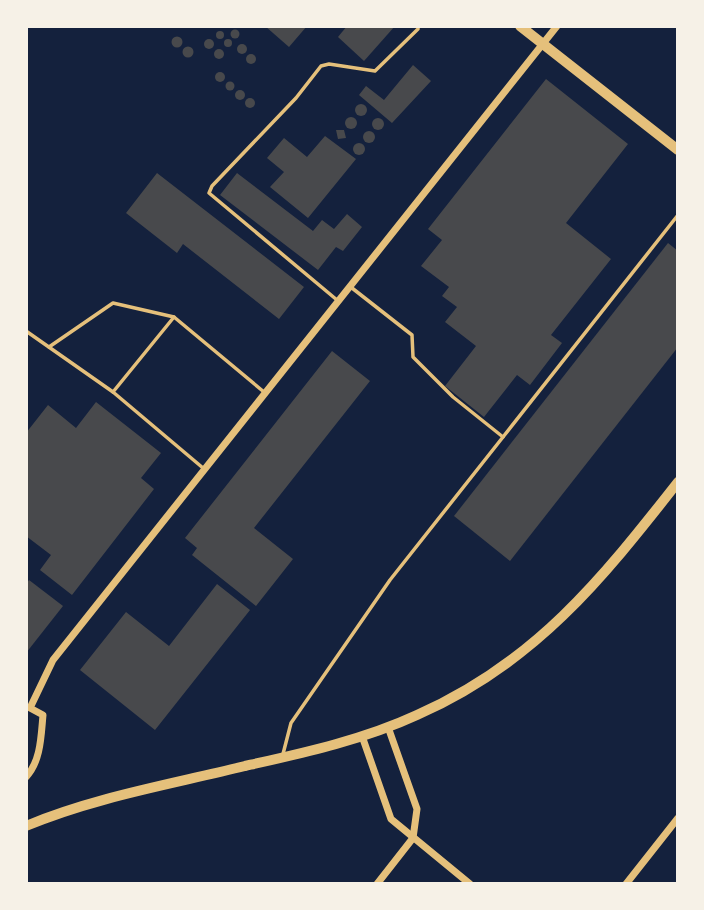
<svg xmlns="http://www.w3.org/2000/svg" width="704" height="910" viewBox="0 0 704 910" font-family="Raleway,sans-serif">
<rect width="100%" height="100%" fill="#14213d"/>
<g fill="#48494c">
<polygon points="265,26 307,26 289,47"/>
<polygon points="347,26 395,26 364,61 338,37"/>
<circle cx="235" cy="34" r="4.5"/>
<circle cx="220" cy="35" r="4"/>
<circle cx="177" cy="42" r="5.5"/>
<circle cx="228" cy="43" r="4"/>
<circle cx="209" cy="44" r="5"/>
<circle cx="242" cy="49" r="5"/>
<circle cx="188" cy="52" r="5.5"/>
<circle cx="219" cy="54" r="5"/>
<circle cx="251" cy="59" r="5"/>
<polygon points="413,65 431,81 392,123 359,95 366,86 384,100"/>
<circle cx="220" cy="77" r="5"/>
<polygon points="546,79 628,144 566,223 611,259 551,335 562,343 530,385 517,375 484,417 445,386 476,346 445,322 457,307 442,296 449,287 421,266 442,240 428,229"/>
<circle cx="230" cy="86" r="4.5"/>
<circle cx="240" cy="95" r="5"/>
<circle cx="250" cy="103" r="5"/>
<circle cx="361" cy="110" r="6"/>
<circle cx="351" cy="123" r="6"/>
<circle cx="378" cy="124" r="6"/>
<polygon points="336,130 344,130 346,138 338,139"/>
<circle cx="369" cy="137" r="6"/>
<polygon points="325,136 356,159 308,218 270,187 284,172 267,158 284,138 307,157"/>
<circle cx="359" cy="149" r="6"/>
<polygon points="157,173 304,287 279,319 183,244 177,253 126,213"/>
<polygon points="237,173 313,231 322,220 334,229 347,214 362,227 343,251 336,247 318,270 220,195"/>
<polygon points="668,243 678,251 678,347 510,561 454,516"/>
<polygon points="332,351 370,381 254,528 293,559 256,606 192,555 197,548 185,538"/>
<polygon points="96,402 161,453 141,478 154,489 72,595 40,570 51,555 26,536 26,433 48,405 76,428"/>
<polygon points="29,580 63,606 26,653 26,584"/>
<polygon points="217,584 250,610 155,730 80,670 126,612 169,646"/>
</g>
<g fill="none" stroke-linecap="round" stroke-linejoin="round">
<g stroke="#e5c07b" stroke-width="3.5">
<polyline points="337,300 209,193 212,186 296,98 321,66 329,64 375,71 418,29 418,26"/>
<polyline points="26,331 113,392"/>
<polyline points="49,347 113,303 174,317"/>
<polyline points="503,437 678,215"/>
<polyline points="203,468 113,392 174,317 264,392"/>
<polyline points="283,754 291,723 390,580 503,437 453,397 413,357 412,335 352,288"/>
</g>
<g stroke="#e5c07b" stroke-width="7">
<polyline points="388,727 417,809 413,838"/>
<polyline points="362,736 391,819 470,884"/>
<path d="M26,777C41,761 41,736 43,715L30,708L53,660L557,26"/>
<polyline points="377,884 413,838"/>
<polyline points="626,884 678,818"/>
</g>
<g stroke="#e5c07b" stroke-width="10">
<polyline points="520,26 678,150"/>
<path d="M26,826C95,797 173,784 245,766C303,753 363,740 417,715C535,663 601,580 678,482"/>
</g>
</g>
<rect width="704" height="910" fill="none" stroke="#f6f1e7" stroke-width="56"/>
</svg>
